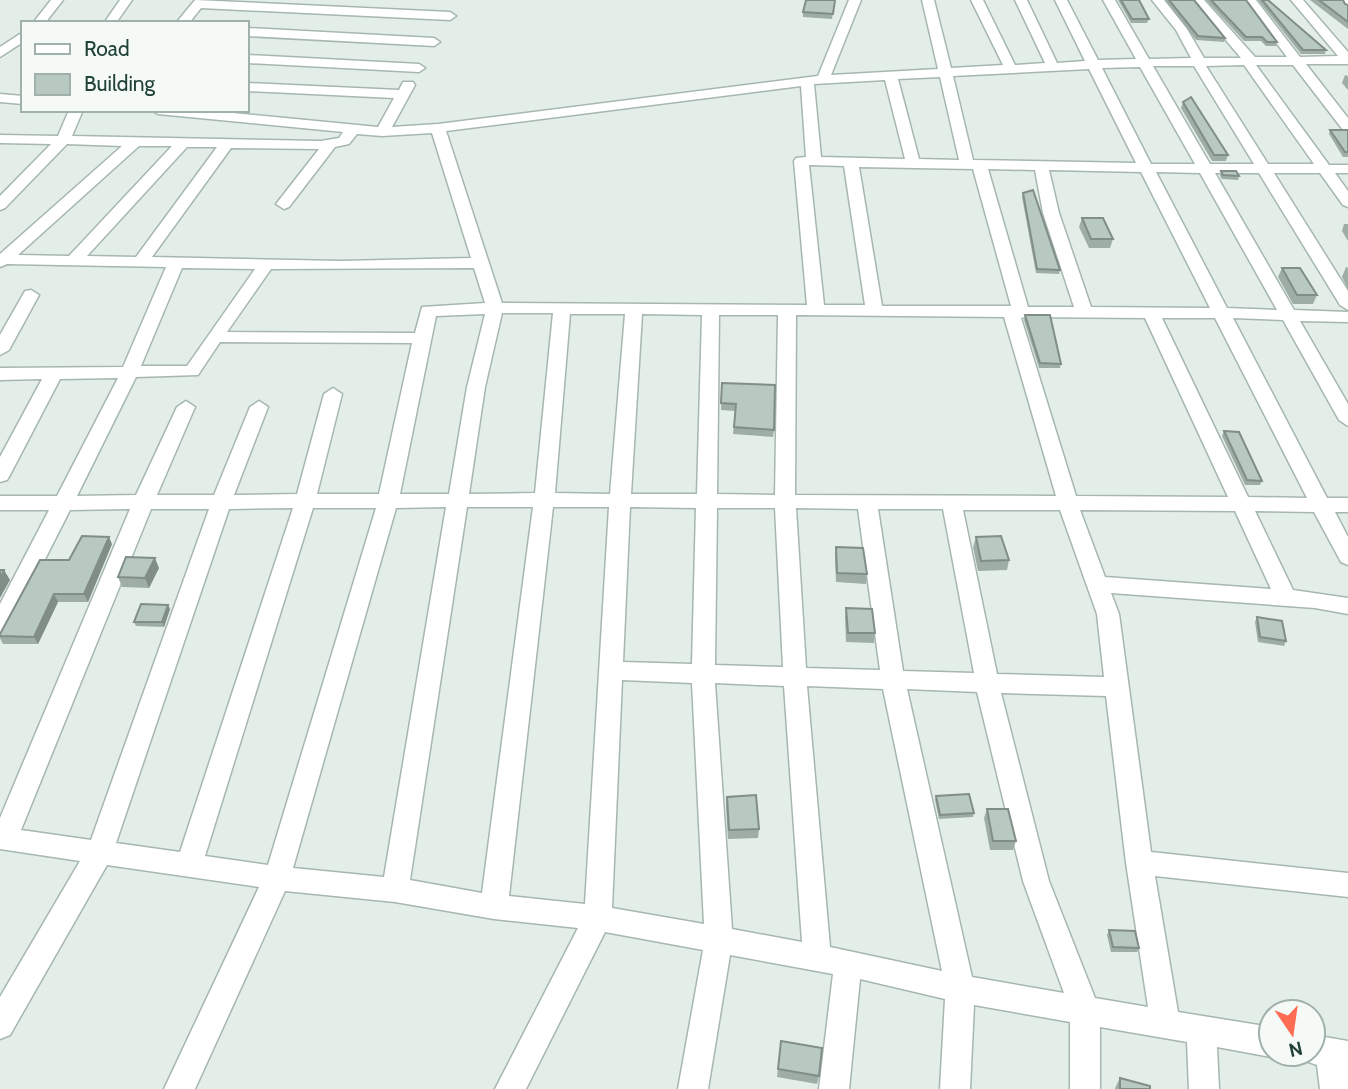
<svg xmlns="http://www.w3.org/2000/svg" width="1348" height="1089" viewBox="0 0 1348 1089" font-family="Cabin,sans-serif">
<rect width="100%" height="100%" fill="#e4eee8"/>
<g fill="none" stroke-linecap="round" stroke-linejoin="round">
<defs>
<g id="minor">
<polygon points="51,0 63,0 45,23 33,23"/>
<polygon points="120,0 132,0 116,23 104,23"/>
<polygon points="195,0 450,12 456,16 450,20 201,8 189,23 176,23"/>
<path d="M849,0H861L831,75L938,69L922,0H934L951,68L1003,65L971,0H983L1015,65L1045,63L1015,0H1027L1057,63L1085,61L1055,0H1067L1098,60L1136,59L1103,0H1115L1149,59L1191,58L1176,30L1152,0H1164L1187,29L1204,58H1241L1192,0H1204L1255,57H1287L1244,0H1256L1300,57L1338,56L1291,0H1303L1348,52V64H1306L1348,118V131L1343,130L1293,65H1256L1329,165H1348V173H1335L1348,191V207L1343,205L1320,173H1274L1348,291V310L1340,305L1259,173H1215L1294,310L1348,312V322L1300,321L1348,404V426L1339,420L1283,320L1233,318L1327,498H1348V512H1335L1348,537V565L1341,562L1314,512L1255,511L1293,590L1348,598V614L1315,608L1111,593L1119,614L1151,852L1348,873V897L1155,876L1178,1012L1271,1027V1054H1277L1271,1057L1217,1047L1219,1089H1189L1187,1042L1100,1027V1089H1070V1022L974,1005L970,1089H940L945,999L860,979L849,1089H819L833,974L730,955L708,1089H678L703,950L605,932L526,1089H495L578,928L494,919L395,902L285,891L195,1089H164L259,887L107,865L10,1035L0,1039V997L80,861L0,849V818L130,509L70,510L8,632L0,634V604L49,510H0V496H57L118,378L60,379L10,475L7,480L0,482V457L42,379L0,380V368L123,367L166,267L7,264L0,267V254L122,146L67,144L5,208L0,210V196L51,144L0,143V135L58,136L69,110H83L72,136L321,141L339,138L343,132L158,114L151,110H202L378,127L394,98L247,91V83L399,90L403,82H413L415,85L392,127L438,124L818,76ZM1244,65L1314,164H1268L1206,66ZM1153,66H1194L1254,164H1210ZM1140,67L1195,164H1151L1102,68ZM1089,69L1136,163L973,160L953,76ZM940,77L959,160L919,159L898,79ZM885,80L905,159L821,157L814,84ZM801,86L806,157L796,158L794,161L807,305L502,303L446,131ZM432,133L471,258L341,261L152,257L231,148L319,149L276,204L284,209L289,207L335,147L349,144L357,134L382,136ZM139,146H172L69,256L18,255ZM187,147H217L136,257L87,256ZM809,165L844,166L865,305H824ZM859,167L973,169L1011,306H882ZM988,169L1035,170L1043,213L1074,307H1028ZM1049,170L1141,172L1210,308L1091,307L1059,213ZM1156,172L1200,173L1277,310L1227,308ZM182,268L255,269L187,366H141ZM474,268L485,303L422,307L415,333L227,332L271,269ZM502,313H553L535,493L469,494L485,387ZM485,314L467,387L449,494H400L436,316ZM570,314H625L610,494L555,493ZM642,314L702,315L697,494H631ZM719,315H778L775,495L717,494ZM796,315L1004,317L1056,496L795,495ZM1026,317L1145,318L1228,497L1076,496L1021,318ZM1162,318H1215L1307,498L1248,497ZM220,342L412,343L379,494H317L342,394L333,388L324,394L297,494L234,495L268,407L259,401L250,407L214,495H157L195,407L186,401L177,407L136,495L77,496L136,377L198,375ZM446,507L384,877L293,868L396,508ZM467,507H533L482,893L410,880ZM553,507H609L585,904L509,896ZM630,507L696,508L692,664L623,662ZM293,508L180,852L116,843L229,509ZM313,508H376L268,865L205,856ZM717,508H775L783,667L715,665ZM796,508L858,509L880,670L806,668ZM151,509H209L91,840L21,830ZM878,509H943L974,673L903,671ZM963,510H1060L1097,614L1104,677L997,674ZM1080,510L1235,511L1271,589L1105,577ZM622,680L692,683L704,924L612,908ZM715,683L784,686L802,942L732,929ZM807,686L883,689L942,971L830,947ZM907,689L977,692L1023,881L1064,993L972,977ZM1001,693L1106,696L1126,863L1148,1007L1095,998L1049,881Z"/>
<polygon points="1339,0 1348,0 1348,8 1344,7"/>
<polygon points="247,28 434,38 440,42 434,46 247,36"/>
<polygon points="23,32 23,42 0,57 0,47"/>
<polygon points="247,55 419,64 425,68 419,72 247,63"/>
<polygon points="0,94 23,96 23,104 0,102"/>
<polygon points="31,290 39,295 9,350 0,355 0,335 25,291"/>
<polygon points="1313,1035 1348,1041 1348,1089 1320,1089 1317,1065 1303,1060 1300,1054 1313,1054"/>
</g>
</defs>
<use href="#minor" stroke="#a6b7af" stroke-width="3"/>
<use href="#minor" fill="#fff" fill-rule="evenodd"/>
</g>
<g fill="#9eada6">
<polygon points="835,0 832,19 803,17 803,12"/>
<polygon points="1118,0 1139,0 1149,19 1147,23 1131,23"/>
<polygon points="1165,0 1194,0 1225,38 1224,42 1196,40"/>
<polygon points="1206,0 1246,0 1277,42 1276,46 1266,46 1261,41 1244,41"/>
<polygon points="1258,0 1268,0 1326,50 1325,54 1301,54"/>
<polygon points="1310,0 1343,0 1345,4 1348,5 1348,29"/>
<polygon points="1345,75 1348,76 1348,90 1342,83"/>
<polygon points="1183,102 1228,155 1226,161 1212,161 1181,108"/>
<polygon points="1330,130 1348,130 1348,157 1343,157 1329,134"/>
<polygon points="1221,171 1239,176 1238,180 1222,179 1220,176"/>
<polygon points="1023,193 1060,270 1059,274 1036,273 1022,197"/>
<polygon points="1082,218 1113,239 1110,248 1089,248 1079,227"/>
<polygon points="1344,224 1348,224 1348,241 1342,231"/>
<polygon points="1346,267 1348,268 1348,289 1342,277"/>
<polygon points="1282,268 1317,295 1313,304 1293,304 1278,277"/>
<polygon points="1025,315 1061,364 1060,368 1039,368 1024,320"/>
<polygon points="722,383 774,430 773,437 733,434 735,411 721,410"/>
<polygon points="1224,431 1262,481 1260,485 1245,485 1222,436"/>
<polygon points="976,537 1009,560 1007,570 978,571 973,547"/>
<polygon points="112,544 88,602 58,602 38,644 3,644 0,638 0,634 69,560"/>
<polygon points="836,547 867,574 866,584 836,582 835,556"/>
<polygon points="159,568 149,588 122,587 118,577"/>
<polygon points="168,605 170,609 164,627 136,626 134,622"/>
<polygon points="846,608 875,633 874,643 846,642 845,617"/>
<polygon points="1257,617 1286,641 1284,646 1258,642 1255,622"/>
<polygon points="936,796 974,813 973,817 939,819 935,800"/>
<polygon points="727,797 759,829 758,838 728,839 726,806"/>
<polygon points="987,809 1016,841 1013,850 990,850 984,818"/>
<polygon points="1109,930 1139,948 1137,952 1111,952 1107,935"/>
<polygon points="781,1041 819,1076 817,1084 777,1077"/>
<polygon points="1120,1078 1150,1089 1115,1089 1116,1086"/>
</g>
<g fill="#818d87">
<polygon points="109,537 112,544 88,602 84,594"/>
<polygon points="155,558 159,568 149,588 145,578"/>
<polygon points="4,570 10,580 0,598 0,579"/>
<polygon points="54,594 58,602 38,644 34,637"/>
<polygon points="168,605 170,609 164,627 162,622"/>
</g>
<g fill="#b8c9c1" stroke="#818d87" stroke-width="2">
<polygon points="806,0 835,0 833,14 803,12"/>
<polygon points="1121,0 1139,0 1149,19 1132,19"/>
<polygon points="1169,0 1194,0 1225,38 1198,36"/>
<polygon points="1211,0 1246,0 1277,42 1267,42 1262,37 1246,37"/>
<polygon points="1262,0 1268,0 1326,50 1303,50"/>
<polygon points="1319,0 1343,0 1345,4 1348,5 1348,22"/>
<polygon points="1191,97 1228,155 1214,155 1183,102"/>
<polygon points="1330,130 1348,130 1348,152 1345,152"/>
<polygon points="1221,171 1236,171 1239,176 1223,175"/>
<polygon points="1033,190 1060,270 1037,269 1023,193"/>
<polygon points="1082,218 1103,218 1113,239 1091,239"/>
<polygon points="1282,268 1300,268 1317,295 1297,295"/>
<polygon points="1025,315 1050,315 1061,364 1040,363"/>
<polygon points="722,383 775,385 774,430 734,427 736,404 721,403"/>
<polygon points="1224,431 1239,432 1262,481 1247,480"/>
<polygon points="82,536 109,537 84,594 54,594 34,637 0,636 0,634 40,560 69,560"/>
<polygon points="1001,536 1009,560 981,561 976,537"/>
<polygon points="836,547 863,548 867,574 837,573"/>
<polygon points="126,557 155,558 145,578 118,577"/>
<polygon points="0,570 4,570 0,579"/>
<polygon points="141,604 168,605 162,622 134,622"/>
<polygon points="846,608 872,609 875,633 848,633"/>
<polygon points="1257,617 1282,621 1286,641 1260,637"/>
<polygon points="969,794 974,813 940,815 936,796"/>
<polygon points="756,795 759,829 729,830 727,797"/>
<polygon points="987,809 1008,809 1016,841 993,841"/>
<polygon points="1109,930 1135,931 1139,948 1113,947"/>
<polygon points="781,1041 822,1048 819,1076 778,1069"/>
<polygon points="1120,1078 1150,1086 1150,1089 1120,1089"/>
</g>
<rect x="21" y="21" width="228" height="91" fill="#f5faf7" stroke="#a0b0aa" stroke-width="2"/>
<rect x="35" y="44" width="35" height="10" fill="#ffffff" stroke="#a0b0aa" stroke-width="2"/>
<text x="84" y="56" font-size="21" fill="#214236">Road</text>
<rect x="35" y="74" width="35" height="21" fill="#b8c9c1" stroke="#a0b0aa" stroke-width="2"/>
<text x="84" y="91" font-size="21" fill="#214236">Building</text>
<g transform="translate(1292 1033) rotate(167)"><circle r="33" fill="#f5faf7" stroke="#a0b0aa" stroke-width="2"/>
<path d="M0-5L12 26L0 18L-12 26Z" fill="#fd6c53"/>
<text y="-10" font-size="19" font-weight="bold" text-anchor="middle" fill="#214236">N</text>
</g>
</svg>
